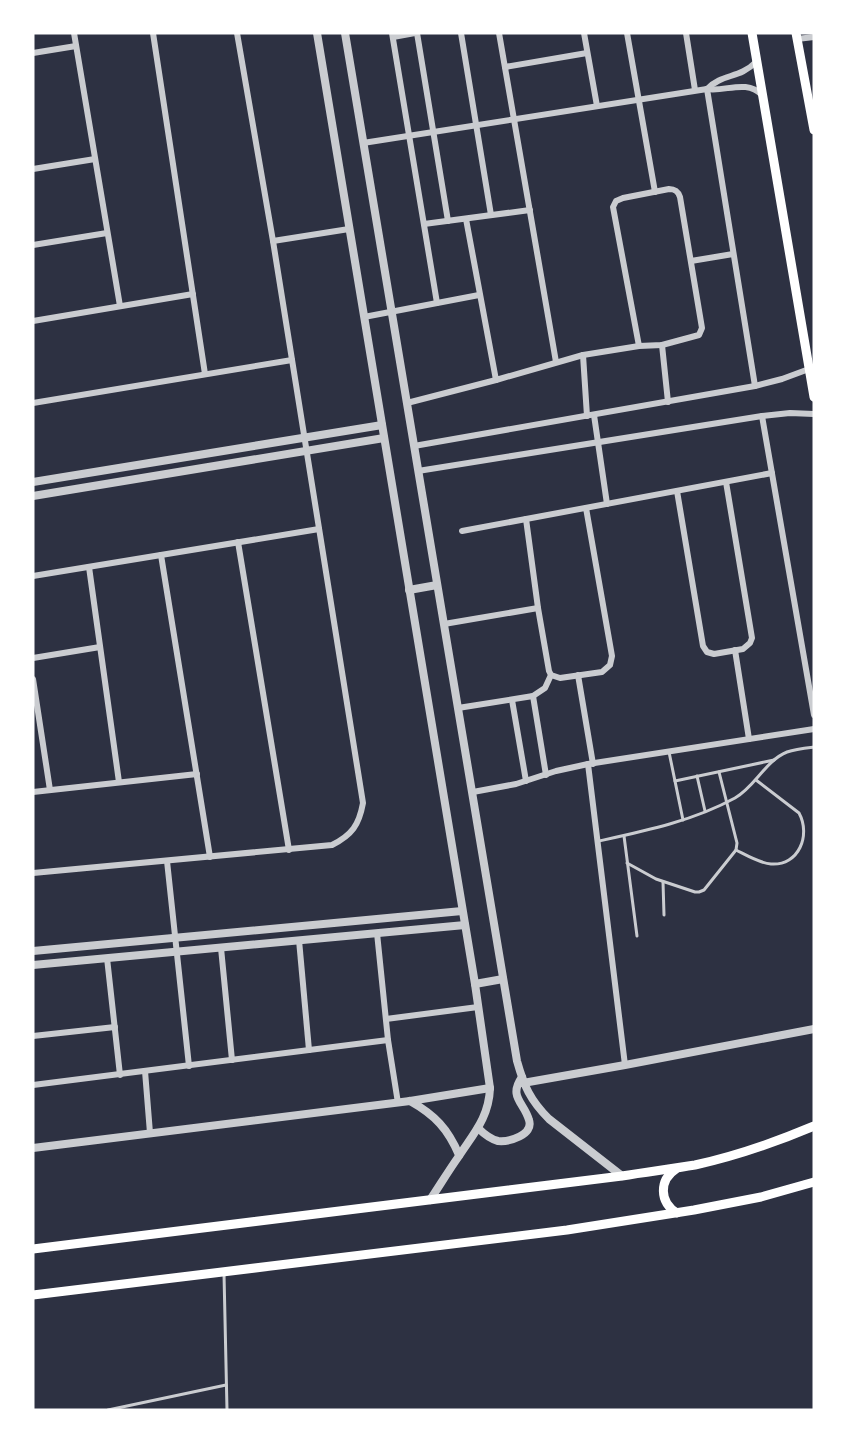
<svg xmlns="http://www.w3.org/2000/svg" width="847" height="1443" viewBox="0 0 847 1443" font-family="Cabin,sans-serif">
<rect width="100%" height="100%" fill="#2d3142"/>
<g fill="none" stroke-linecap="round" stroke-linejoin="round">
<g stroke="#caccd0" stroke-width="3">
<polyline points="669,752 683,820"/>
<polyline points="697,776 705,811"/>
<polyline points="675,781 774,760"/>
<polyline points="624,836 637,936"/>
<path d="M599,841C645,831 693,821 735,798C755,787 765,761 787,752C795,749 805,748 814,747"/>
<path d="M736,850C746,855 759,863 771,864C799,866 811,835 799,813L756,780"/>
<polyline points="627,863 656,879 695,892 699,892 704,890 736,850 737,843 719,772"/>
<polyline points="663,882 664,915"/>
<polyline points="224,1274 227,1410"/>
<polyline points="108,1410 226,1385"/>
</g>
<g stroke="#caccd0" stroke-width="6">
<polyline points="74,33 120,306"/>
<polyline points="153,33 205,374"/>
<polyline points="392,33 437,303"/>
<polyline points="417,33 448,221"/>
<polyline points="461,33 491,215"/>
<polyline points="499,33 556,362"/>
<polyline points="584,33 597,106"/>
<polyline points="627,33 655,192"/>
<polyline points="686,33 695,90"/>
<polyline points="393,37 415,33"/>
<polyline points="797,39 814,37"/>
<polyline points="33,53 76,46"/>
<polyline points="505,67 587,53"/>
<polyline points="707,89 755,386"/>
<path d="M707,89C723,73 739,79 756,62"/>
<path d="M363,143L707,89C726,92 746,79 762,95"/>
<polyline points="33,169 95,159"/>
<path d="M466,219L496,380L583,355L639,346L662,345L699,335L702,328L680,197C678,191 675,189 669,189L623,198L616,201L613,207L639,346"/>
<polyline points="424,224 530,210"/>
<polyline points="273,241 349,229"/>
<polyline points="33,245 107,233"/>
<polyline points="691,261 733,254"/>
<polyline points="364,317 479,295"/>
<polyline points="33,321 193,294"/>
<polyline points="662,345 668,402"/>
<polyline points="583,355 587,416"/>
<polyline points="33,403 292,360"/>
<polyline points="407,403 496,380"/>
<polyline points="594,415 607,504"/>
<polyline points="762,416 814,715"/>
<polyline points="414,446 755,386 782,379 809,369"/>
<polyline points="418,471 762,416 790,413 814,414"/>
<polyline points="677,491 703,646 707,652 714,654 743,649 750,643 752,638 726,482"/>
<polyline points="526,519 538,608 549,671 551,675 560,678 602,672 610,665 612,656 586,508"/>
<polyline points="462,531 772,473"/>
<polyline points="238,542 289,850"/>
<polyline points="161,555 210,857"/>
<polyline points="89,567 119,782"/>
<polyline points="33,576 319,529"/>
<polyline points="444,624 538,608"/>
<polyline points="735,650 749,739"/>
<polyline points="33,658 100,647"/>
<polyline points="578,675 593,764"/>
<polyline points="33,679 50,790"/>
<polyline points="533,696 546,775"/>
<polyline points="512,700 526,781"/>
<polyline points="458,708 533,696 545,688 551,675"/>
<polyline points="588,764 625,1065"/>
<polyline points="33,792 197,774"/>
<polyline points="473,792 516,784 556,771 588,764 814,729"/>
<polyline points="167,861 189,1066"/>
<path d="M33,873L332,845C352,835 359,825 363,803L273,241L237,33"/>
<polyline points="377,933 388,1040 398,1103"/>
<polyline points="299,940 309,1050"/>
<polyline points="221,948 232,1060"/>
<polyline points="107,958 120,1075"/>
<polyline points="386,1019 478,1007"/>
<polyline points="33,1036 115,1027"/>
<polyline points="145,1071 150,1133"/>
<polyline points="33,1085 388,1040"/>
</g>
<g stroke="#caccd0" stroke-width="8">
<path d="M317,33L475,984L490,1088C489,1117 474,1133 459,1156C449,1170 440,1185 430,1200"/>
<path d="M345,33L517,1061C524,1086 530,1100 549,1119L622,1176"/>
<polyline points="33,482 382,425"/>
<polyline points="33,496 384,438"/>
<polyline points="409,590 437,585"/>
<polyline points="33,951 462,911"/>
<polyline points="33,965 465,925"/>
<polyline points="475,984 503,979"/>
<polyline points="523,1083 625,1065 814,1029"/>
<path d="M410,1101C435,1115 448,1129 459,1155"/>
<path d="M478,1128C484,1134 490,1139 498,1141C509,1142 534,1135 529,1120C524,1102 508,1097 522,1077"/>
<polyline points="33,1148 410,1101 490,1088"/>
</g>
<g stroke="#fff" stroke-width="9">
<polyline points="752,33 814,397"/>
<polyline points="796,33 814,130"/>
<path d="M676,1169C659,1180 659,1202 677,1213"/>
<path d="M33,1249L622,1176C646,1172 671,1169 695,1165C736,1156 776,1142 814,1126"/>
<polyline points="33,1295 567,1230 694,1210 761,1197 814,1182"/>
</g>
</g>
<rect width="847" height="1443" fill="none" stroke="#ffffff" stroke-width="69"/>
</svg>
